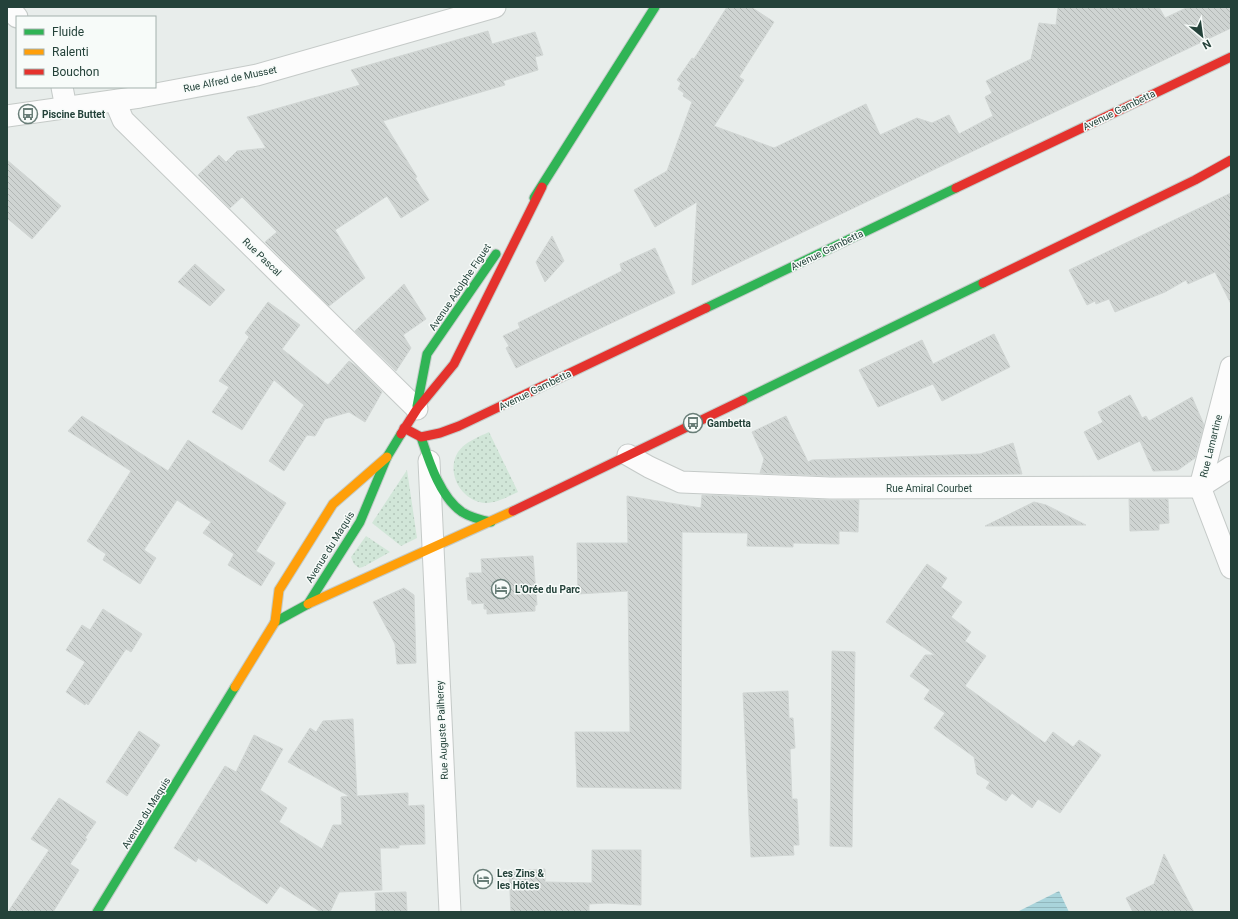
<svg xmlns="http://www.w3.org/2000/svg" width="1238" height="919" viewBox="0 0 1238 919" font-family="Roboto,sans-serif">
<defs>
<pattern id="grass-dots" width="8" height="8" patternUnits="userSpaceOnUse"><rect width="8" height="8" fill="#d1e6d8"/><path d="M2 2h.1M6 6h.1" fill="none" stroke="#b3c6ba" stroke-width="1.8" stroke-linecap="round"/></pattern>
<pattern id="water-rules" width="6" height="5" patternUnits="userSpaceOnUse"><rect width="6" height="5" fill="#a9d4db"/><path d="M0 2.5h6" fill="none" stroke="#91b7bd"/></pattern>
<pattern id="building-back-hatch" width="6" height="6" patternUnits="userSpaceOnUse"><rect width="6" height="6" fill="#cfd4d2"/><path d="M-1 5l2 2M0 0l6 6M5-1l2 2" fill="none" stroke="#b2b7b5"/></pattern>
</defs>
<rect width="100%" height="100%" fill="#e8edeb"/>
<g fill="url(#grass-dots)">
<path d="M489,432L518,492C509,496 497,503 486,503C462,502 445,473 458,452C465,442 478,437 489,432Z"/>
<polygon points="407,470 417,538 401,546 372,523"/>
<polygon points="366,536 390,552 363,567 359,568 354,564 351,557"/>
</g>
<polygon fill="url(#water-rules)" points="1059,891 1069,912 1017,912"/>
<g fill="url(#building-back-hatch)" stroke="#d1d6d4">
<polygon points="727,7 751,7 774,22 739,77 744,80 714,126 774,148 866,104 880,135 917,118 932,123 949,115 959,134 993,116 985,97 992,93 986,81 1031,59 1039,23 1056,25 1058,7 1159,7 1165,18 1188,7 1231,7 1231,28 692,285 697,202 655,227 634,190 667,171 692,102 683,96 684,93 678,89 681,83 677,80 692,58 694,59"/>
<polygon points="488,31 492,44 535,32 543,55 535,57 538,70 503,81 505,85 383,121 417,177 415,178 429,200 401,218 387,196 335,230 365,278 329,306 265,242 277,232 242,197 230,208 198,175 219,155 226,162 237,151 266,148 247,117 360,85 351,70"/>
<polygon points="7,160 61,206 32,239 7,218"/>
<polygon points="1231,193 1231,304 1215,272 1188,284 1186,280 1165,292 1115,312 1109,299 1096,304 1095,301 1087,305 1069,270"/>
<polygon points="552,236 564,261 545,282 536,262"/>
<polygon points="655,248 675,293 516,368 506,348 509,346 503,336 520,328 518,323 622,271 620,264"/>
<polygon points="195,264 225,290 210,306 178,282"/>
<polygon points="404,284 426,319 403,335 411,348 396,371 355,331"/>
<polygon points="268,302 300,325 282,349 328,385 349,361 357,367 382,392 365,422 349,412 325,419 315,436 307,435 284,471 269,461 304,405 274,380 242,430 212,412 229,387 219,381 249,337 245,333"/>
<polygon points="994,334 1010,367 942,401 933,384 878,407 859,370 922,340 933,364"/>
<polygon points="1130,395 1142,418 1146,416 1149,421 1192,397 1204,425 1195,458 1178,470 1153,471 1140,441 1098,460 1084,432 1103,422 1098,412"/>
<polygon points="82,416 168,471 188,440 286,503 256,551 275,563 261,586 228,565 234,554 203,533 211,522 177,500 144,550 156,558 140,584 103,560 106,554 87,541 131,471 68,431"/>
<polygon points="786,416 808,462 812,460 980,454 1013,443 1022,474 830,476 760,473 764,459 752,432"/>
<polygon points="702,495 830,500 859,500 858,532 839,531 839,544 793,543 793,547 747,546 748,533 682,532 681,789 577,787 575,732 630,732 628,591 578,594 577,543 628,543 627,496 701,508"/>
<polygon points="1129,499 1168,499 1169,523 1159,524 1159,530 1130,531"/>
<polygon points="1034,502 1046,505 1086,525 985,526"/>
<polygon points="533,556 537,605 535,605 535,611 487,614 487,609 484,609 484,603 472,604 471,600 468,600 466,578 470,577 469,573 482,573 481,559"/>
<polygon points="927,564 947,578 941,587 962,602 951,617 971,632 965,641 986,656 965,686 1045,743 1053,732 1073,747 1079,740 1101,755 1060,813 1038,799 1032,808 1012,793 1006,801 986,788 990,782 977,774 974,757 934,728 945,713 924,699 930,690 910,676 925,655 935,655 886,622"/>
<polygon points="404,588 414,595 416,663 397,664 395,644 373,602"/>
<polygon points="103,609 142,634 131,652 126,649 88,705 86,703 85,705 66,692 85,662 66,650 82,625 90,630"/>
<polygon points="832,651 855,652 852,847 830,846"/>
<polygon points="788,691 789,718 793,718 795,748 790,749 792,799 797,799 799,845 793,845 794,855 751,857 743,693"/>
<polygon points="353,719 357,796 408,793 408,806 424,805 425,844 399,845 399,848 380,848 382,890 339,892 330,912 321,912 280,886 267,904 198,858 196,862 174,848 225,766 236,772 254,735 283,749 260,790 287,808 279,822 322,849 333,825 342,825 341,797 349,796 288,762 310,728 316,732 323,721"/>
<polygon points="139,731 160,745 127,796 106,782"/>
<polygon points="59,798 96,822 85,838 87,839 70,864 79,870 53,912 8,912 49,850 31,839"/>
<polygon points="592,850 641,850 641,905 607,903 589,904 589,912 511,912 509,871 545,869 545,882 592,883"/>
<polygon points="1164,854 1194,912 1133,912 1126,898 1154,884"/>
<polygon points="406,892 407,912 376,912 375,893"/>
</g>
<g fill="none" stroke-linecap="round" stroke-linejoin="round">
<defs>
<g id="street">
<polyline points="8,7 17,17"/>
<polyline points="62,87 66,108"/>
<polyline points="115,101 123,120 417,409"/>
<polyline points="7,116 140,97 257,75 495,7"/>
<polyline points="1231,367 1200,487 1231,568"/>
<polyline points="628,455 649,467 681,482 830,488 1200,487 1231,467"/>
<polyline points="429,461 450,912"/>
</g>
<g id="fast">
<polyline points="534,198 655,7"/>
<polyline points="706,308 956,188"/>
<polyline points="743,400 983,283"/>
<polyline points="417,406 427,354 496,254"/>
<path d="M421,437C429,461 440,497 462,512C470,517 481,520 491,522"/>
<polyline points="275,622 308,604 360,522 387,457 401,434"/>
<polyline points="97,912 235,687"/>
</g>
<g id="slow">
<polyline points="308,604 513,511"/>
<polyline points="235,687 275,622 279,590 333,504 387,457"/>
</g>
<g id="jam">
<polyline points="956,188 1231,57"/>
<polyline points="983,283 1195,180 1231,160"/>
<polyline points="404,428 421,437 440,433 459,426 706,308"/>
<polyline points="401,434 417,409 454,364 542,187"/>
<polyline points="513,511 743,400"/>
</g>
</defs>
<use href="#street" stroke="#c5cac8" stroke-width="23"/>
<use href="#fast" stroke="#c3cbc8" stroke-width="11"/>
<use href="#slow" stroke="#c3cbc8" stroke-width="11"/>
<use href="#jam" stroke="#c3cbc8" stroke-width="11"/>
<use href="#street" stroke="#fcfcfc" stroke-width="21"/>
<use href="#fast" stroke="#30b455" stroke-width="9"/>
<use href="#slow" stroke="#ff9f0a" stroke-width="9"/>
<use href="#jam" stroke="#e5322d" stroke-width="9"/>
</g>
<defs>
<symbol id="bus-ring" viewBox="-11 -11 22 22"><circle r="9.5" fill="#f7fbf9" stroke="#697e78" stroke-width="1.5"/><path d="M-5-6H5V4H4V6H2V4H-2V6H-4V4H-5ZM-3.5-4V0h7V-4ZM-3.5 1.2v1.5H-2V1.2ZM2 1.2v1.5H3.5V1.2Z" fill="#697e78"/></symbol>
<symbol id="hotel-ring" viewBox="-11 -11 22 22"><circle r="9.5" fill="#f7fbf9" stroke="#697e78" stroke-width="1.5"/><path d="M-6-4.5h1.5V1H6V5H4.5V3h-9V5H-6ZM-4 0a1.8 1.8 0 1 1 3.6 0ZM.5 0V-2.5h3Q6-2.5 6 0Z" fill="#697e78"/></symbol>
</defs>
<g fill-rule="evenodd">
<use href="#bus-ring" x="17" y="103" width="22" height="22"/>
<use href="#bus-ring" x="682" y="412" width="22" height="22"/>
<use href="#hotel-ring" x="490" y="578" width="22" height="22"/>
<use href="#hotel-ring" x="472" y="868" width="22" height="22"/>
</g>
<g text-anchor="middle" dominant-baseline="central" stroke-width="3" stroke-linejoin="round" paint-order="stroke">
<g font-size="10" fill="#24423a" stroke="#f7fbf9">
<text transform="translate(230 79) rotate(-12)">Rue Alfred de Musset</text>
<text transform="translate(1119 110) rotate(-26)">Avenue Gambetta</text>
<text transform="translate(827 250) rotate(-26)">Avenue Gambetta</text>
<text transform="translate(262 257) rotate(44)">Rue Pascal</text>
<text transform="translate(460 287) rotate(-56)">Avenue Adolphe Figuet</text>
<text transform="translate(535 390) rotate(-26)">Avenue Gambetta</text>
<text transform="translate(1211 446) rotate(-76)">Rue Lamartine</text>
<text x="929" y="488">Rue Amiral Courbet</text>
<text transform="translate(330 547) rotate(-58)">Avenue du Maquis</text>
<text transform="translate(442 730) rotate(-93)">Rue Auguste Pailherey</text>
<text transform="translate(146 813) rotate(-58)">Avenue du Maquis</text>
</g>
<g font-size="10" font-weight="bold" fill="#24423a" stroke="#f7fbf9" text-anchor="start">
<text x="42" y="114">Piscine Buttet</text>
<text x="707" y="423">Gambetta</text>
<text x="515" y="589">L'Orée du Parc</text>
<text x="497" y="873">Les Zins &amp;<tspan x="497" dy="12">les Hôtes</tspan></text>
</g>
</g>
<rect width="1238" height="919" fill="none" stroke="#24423a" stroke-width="16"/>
<rect x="16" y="16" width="140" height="72" fill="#f7fbf9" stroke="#a3b1ad"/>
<rect x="24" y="29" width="20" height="6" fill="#30b455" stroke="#a3b1ad"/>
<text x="52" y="36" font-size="12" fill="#24423a">Fluide</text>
<rect x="24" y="49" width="20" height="6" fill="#ff9f0a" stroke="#a3b1ad"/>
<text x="52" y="56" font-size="12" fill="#24423a">Ralenti</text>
<rect x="24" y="69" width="20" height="6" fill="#e5322d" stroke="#a3b1ad"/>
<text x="52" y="76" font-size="12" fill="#24423a">Bouchon</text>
<g transform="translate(1202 36) rotate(151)" stroke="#f7fbf9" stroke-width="3" paint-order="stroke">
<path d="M0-3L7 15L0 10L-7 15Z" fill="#24423a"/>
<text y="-6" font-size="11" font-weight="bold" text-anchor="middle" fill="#24423a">N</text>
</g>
</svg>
